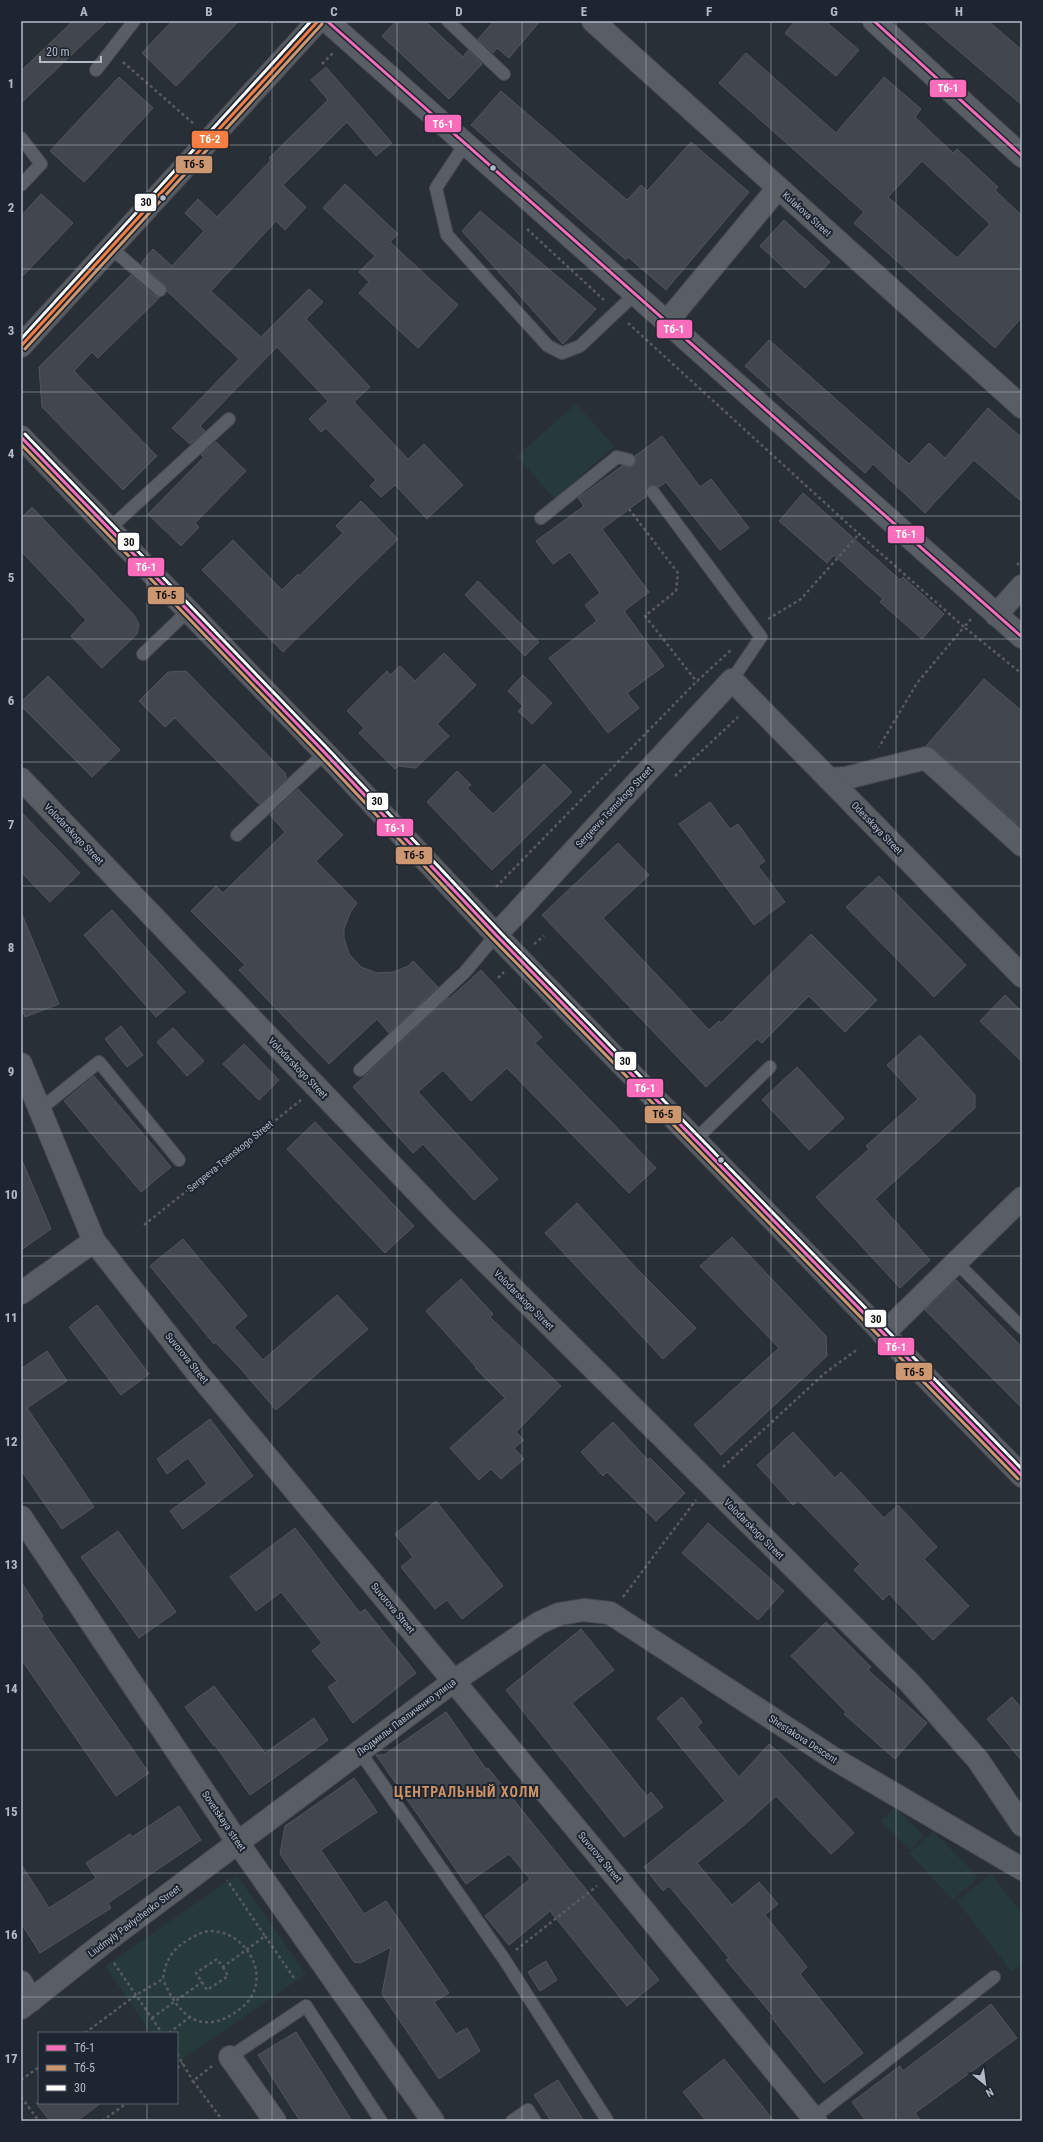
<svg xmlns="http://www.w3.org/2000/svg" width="1043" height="2142" viewBox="0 0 1043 2142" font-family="'Roboto Condensed',sans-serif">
<rect width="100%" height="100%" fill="#292f36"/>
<g fill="#26393b">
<polygon points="576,404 614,446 555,499 517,456"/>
<polygon points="895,1807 924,1836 910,1850 880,1821"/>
<polygon points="933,1831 978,1877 953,1900 909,1853"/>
<polygon points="991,1874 1022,1914 1022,1964 1012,1972 957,1901"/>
<polygon points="237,1875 306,1974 177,2063 177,2033 151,2033 105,1966"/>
</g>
<g fill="#42474d" stroke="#51565d" fill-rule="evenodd">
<polygon points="73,21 107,21 21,103 21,71"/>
<polygon points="172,21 239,21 176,86 142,53"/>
<polygon points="396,21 425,21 463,57 468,50 482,64 449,99 382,36"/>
<polygon points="494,21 540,21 509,58 497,48 493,53 478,39"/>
<polygon points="795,21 825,21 859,50 836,76 785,33"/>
<polygon points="924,21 988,21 1022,50 1022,105"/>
<path d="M746,53L836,133L884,77L921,109L915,117L953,153L957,149L998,187L995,190L1022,216V317L995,348L854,223L864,212L719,83ZM922,161L990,224L957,258L888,197Z"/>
<polygon points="326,67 392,143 376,156 347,122 283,185 306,207 285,230 276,221 211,291 261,337 309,289 323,302 306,319 370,387 354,402 408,459 424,444 463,485 427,519 395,485 381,497 370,486 376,480 326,428 321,432 309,419 328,401 277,347 200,426 205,431 190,444 172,428 239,359 167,291 165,285 142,265 142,262 153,249 172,266 204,231 185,213 198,199 217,217 271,160 269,158 328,100 311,80"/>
<polygon points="119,77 153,108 84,182 50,151"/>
<polygon points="501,91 627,200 641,185 647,191 691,142 749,192 666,290 628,257 626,260 471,125"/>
<polygon points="345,184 398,234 390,242 458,305 418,348 359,293 369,282 359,272 375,256 323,208"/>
<polygon points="41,194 73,223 21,278 21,216"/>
<polygon points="480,211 596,309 563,344 462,231"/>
<polygon points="784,220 830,262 805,288 760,246"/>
<polygon points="131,275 155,296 160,297 98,358 92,352 74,371 157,456 123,490 42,407 39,367"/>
<polygon points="769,340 909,464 929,443 945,458 988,408 1022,438 1022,502 974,460 925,513 873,464 865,473 745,366"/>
<polygon points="662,436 700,487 711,479 749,528 720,550 666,482 659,487 653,485 649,486 646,489 647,496 602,529 649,592 624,611 664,666 627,693 639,708 608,733 549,658 597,621 585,605 600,593 570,552 553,564 536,541 584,506 578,498 622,466 631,467 634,465 636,461 635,456"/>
<polygon points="216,442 246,471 195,523 199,527 181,546 148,514 204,457 201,455"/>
<polygon points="803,493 900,580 903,577 944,614 922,639 880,602 883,599 834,555 827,563 779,521"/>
<polygon points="361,501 398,539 283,652 202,570 233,540 282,590 298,574 299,576 343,533 336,526"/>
<polygon points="32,507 133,614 139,624 137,634 102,668 71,636 86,620 21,551 21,518"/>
<polygon points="478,581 539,642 525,656 465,595"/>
<polygon points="444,653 476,685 437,724 449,736 416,768 398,766 395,769 359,733 364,728 347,711 387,671 390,675 400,666 415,681"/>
<polygon points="186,671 286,774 285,775 287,778 259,804 175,718 165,727 139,701 168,672"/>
<polygon points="523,675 552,703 532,724 518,711 523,706 508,691"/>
<polygon points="48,676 120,750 92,777 21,706 21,702"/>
<polygon points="984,679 1022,711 1022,828 934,749 926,746"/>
<polygon points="544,764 572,792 492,870 427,802 457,771 471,785 467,788 493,814"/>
<polygon points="298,789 343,835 316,861 357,903 350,913 344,929 344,938 349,954 361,967 377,973 394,972 408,966 413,961 438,987 389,1033 377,1019 329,1064 239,970 245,965 191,911 216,886 223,893 285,832 270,815"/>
<polygon points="710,802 730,829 738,824 765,861 758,866 785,902 754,925 679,824"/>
<polygon points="21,812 80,873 50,902 21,872"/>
<polygon points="618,843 649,875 603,918 709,1030 719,1021 721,1023 811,934 877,1000 845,1032 809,996 762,1043 757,1039 706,1087 542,915"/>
<polygon points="879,876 966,965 934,997 846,907"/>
<polygon points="112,910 185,992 156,1017 84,935"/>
<polygon points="21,912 59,1004 25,1017 21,1007"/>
<polygon points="481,970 542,1037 535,1043 656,1168 629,1193 507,1068 471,1101 443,1070 418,1092 498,1179 474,1200 423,1144 413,1153 353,1087 448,998 449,999"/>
<polygon points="1005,995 1022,1012 1022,1062 980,1021"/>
<polygon points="121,1026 143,1055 127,1067 105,1039"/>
<polygon points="173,1028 204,1061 187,1076 157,1042"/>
<polygon points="920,1035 975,1095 975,1108 875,1199 930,1260 900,1288 816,1197 869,1149 866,1146 918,1099 887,1065"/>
<polygon points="244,1044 279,1080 259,1100 223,1064"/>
<polygon points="797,1067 844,1118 809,1150 762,1100"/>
<polygon points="94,1076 171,1167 141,1192 64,1101"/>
<polygon points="315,1122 414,1226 385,1253 287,1149"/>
<polygon points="21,1158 51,1229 21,1250"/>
<polygon points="577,1203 638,1270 696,1328 663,1359 545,1233"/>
<polygon points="732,1237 826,1336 827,1356 721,1455 694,1425 779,1348 700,1266"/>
<polygon points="183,1239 247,1316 234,1327 263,1360 337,1295 368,1329 276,1410 240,1368 215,1342 214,1344 150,1266"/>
<polygon points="461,1279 493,1314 490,1317 561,1386 516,1432 524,1440 514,1448 524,1459 501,1479 491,1469 479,1480 450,1448 505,1398 475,1368 476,1367 426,1311"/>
<polygon points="956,1280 1022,1347 1022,1408 925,1310"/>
<polygon points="97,1305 149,1374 121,1395 69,1327"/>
<polygon points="47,1351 67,1381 27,1408 94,1507 62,1529 21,1470 21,1369"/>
<polygon points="210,1419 253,1476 183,1529 170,1511 207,1484 188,1458 167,1474 157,1459"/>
<polygon points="613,1422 648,1460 650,1458 685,1493 656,1521 607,1472 603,1476 581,1452"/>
<polygon points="793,1432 835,1478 841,1472 884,1518 898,1505 937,1547 924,1559 969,1606 933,1640 889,1594 883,1600 854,1570 860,1564 798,1500 793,1505 757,1465"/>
<polygon points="436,1501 503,1586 462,1619 447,1600 435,1609 401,1567 413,1557 395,1534"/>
<polygon points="708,1523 784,1591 758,1620 682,1553"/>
<polygon points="295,1528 360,1613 365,1609 416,1673 353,1723 328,1687 337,1681 312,1651 322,1643 281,1592 256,1611 230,1577"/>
<polygon points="118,1531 176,1612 139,1638 81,1557"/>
<polygon points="21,1582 43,1616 41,1618 149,1773 116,1796 21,1659"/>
<polygon points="826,1622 871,1667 868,1670 927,1723 895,1759 844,1714 846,1712 791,1656"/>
<polygon points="581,1629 614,1670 572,1703 647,1796 651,1792 663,1807 624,1837 506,1690"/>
<polygon points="214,1686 265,1753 314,1718 328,1740 250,1795 215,1745 214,1746 185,1707"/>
<polygon points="682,1697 702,1722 697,1727 739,1777 769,1744 780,1753 854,1833 831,1854 776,1796 743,1826 697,1863 732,1905 759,1882 778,1904 765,1915 807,1967 800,1974 863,2053 824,2083 772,2018 774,2017 726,1960 729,1958 669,1886 663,1891 644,1867 725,1801 657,1718"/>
<polygon points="1012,1697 1022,1709 1022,1761 987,1719"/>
<polygon points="446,1712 486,1769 488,1768 659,1980 627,2006 550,1911 509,1945 485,1916 530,1879 509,1854 466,1884 376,1755 384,1755"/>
<polygon points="354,1778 377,1812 321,1850 364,1914 386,1901 449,1993 434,2002 456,2034 467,2028 480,2051 439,2079 382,1994 391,1947 360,1963 354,1962 280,1854 285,1826"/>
<polygon points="179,1806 201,1840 108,1903 111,1908 40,1953 21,1923 21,1864 49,1908 96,1878 86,1863 130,1834 132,1837"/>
<polygon points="546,1961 557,1980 540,1991 528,1972"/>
<polygon points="991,2004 1017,2038 915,2113 921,2121 866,2121 852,2102 900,2066 903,2071"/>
<polygon points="296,2032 352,2121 300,2121 258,2055"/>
<polygon points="724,2059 759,2102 774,2121 706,2121 683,2092"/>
<polygon points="558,2080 584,2121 551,2121 534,2095"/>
<polygon points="36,2103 101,2103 77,2121 50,2121"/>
</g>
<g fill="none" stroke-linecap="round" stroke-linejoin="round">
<defs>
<g id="lane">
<polyline points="448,21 504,74"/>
<polyline points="96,70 134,21"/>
<polyline points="21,138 41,164 21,185"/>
<polyline points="465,144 436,188 447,235 548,346 562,353 580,346 634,295"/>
<polyline points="112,249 160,290"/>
<polyline points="653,492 761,637 732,680"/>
<polyline points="541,518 617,457 629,460"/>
<polyline points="109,529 229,419"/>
<polyline points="143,654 188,611"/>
<polyline points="237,835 325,753"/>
<polyline points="360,1070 465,972 496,935"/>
<polyline points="39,1110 99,1062 179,1160"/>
<polyline points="695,1140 770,1067"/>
<polyline points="956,1262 1022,1328"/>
<polyline points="360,1752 504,1959 607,2120"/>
<polyline points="230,2057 306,2006 381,2121"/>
<polyline points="813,2118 994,1977"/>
<polyline points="512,2121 528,2110 535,2121"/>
</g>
<g id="street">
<polyline points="327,21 1022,637"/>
<polyline points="593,21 1022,407"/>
<polyline points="874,21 1022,156"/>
<polyline points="666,323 778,188"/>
<polyline points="996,615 1022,586"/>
<polyline points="21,779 448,1224 910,1683 978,1760 1022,1825"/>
<polyline points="829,779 846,778 926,758 1022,845"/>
<polyline points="496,935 732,680 1022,976"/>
<polyline points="21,1064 94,1241 195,1370 613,1873 816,2121"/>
<polyline points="21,1293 94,1241"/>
<polyline points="883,1334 1022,1198"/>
<polyline points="21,1517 238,1843 433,2121"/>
<polyline points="21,1982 32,2000"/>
<polyline points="21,2008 101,1945 454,1681 539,1623 559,1614 584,1610 610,1613 836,1760 1022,1869"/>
<polyline points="230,2057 275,2121"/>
</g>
<g id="secondary">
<polyline points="21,346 318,21"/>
<polyline points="21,437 325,753 496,935 1022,1476"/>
</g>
</defs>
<use href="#lane" stroke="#474b51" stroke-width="14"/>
<use href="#street" stroke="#474b51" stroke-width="24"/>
<use href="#secondary" stroke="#474b51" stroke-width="24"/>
<g stroke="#575c61" stroke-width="2.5" stroke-dasharray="3 3" stroke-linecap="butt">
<polyline points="123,62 194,124"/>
<polyline points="322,64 333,53"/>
<polyline points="527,229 604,300"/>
<polyline points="628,323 859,534 964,627 917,683 879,747"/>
<polyline points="629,509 678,573 676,591 645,616 697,682"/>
<polyline points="1017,565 1022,559"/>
<polyline points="768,619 801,599 859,534"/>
<polyline points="971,619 964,627 1022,674"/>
<polyline points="675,776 738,717"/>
<polyline points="496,887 696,682 732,649"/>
<polyline points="534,944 544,936"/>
<polyline points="498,978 504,972"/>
<polyline points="144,1225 301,1100"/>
<polyline points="723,1467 825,1373 858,1349"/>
<polyline points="623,1597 696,1500"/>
<polyline points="265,1936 294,1978"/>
<polyline points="516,1950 597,1886"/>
<polyline points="114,1963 162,2033"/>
<polyline points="223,1967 228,1976 207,1990 196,1973 217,1959 223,1967 265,1936 227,1880"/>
<polyline points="152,2018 202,1982"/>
<path d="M85,2033L136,1995L163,1979C165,1963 170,1953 183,1943C191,1938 203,1930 213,1931C251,1934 274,1984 240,2009C202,2038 178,2016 163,1979"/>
<polyline points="169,2033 190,2017"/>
<polyline points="177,2054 193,2081"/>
<polyline points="212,2066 193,2081 220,2117 220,2121"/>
<polyline points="177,2068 183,2063"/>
<polyline points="21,2080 39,2067"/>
<polyline points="21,2097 39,2121"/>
<polyline points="102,2121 127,2103"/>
</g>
<use href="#lane" stroke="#595d64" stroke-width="12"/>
<use href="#street" stroke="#595d64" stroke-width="22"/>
<use href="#secondary" stroke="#585c62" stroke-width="22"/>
<defs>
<g id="bus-1">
<polyline points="327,21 1022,637"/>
<polyline points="874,21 1022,156"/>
<polyline points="21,437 325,753 496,935 1022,1476"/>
</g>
<g id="bus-2">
<polyline points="25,349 322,24"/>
<polyline points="21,444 321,756 492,938 1018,1479"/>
</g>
<g id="bus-3">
<polyline points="21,339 311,21"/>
<polyline points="25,434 329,750 500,932 1022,1469"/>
</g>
<polyline id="bus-4" points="21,346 318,21"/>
</defs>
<use href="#bus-1" stroke="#1d2530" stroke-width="6"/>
<use href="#bus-2" stroke="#1d2530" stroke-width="6"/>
<use href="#bus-3" stroke="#1d2530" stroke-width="6"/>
<use href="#bus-4" stroke="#1d2530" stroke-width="6"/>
<use href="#bus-1" stroke="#fb6dba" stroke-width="3"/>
<use href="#bus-2" stroke="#cd976f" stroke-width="3"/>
<use href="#bus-3" stroke="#fff" stroke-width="3"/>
<use href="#bus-4" stroke="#f77d43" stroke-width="3"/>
</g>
<path fill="none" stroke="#b4bbc7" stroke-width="1" stroke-opacity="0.55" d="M147,21V2033M272,21V2121M397,21V2121M522,21V2121M646,21V2121M771,21V2121M896,21V2121M21,145H1022M21,269H1022M21,392H1022M21,516H1022M21,639H1022M21,762H1022M21,886H1022M21,1009H1022M21,1133H1022M21,1256H1022M21,1380H1022M21,1503H1022M21,1626H1022M21,1750H1022M21,1873H1022M21,1997H1022M147,2103V2121"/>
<g fill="#b4bbc7" stroke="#1d2530" stroke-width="1.5">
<circle cx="493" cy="168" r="3.5"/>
<circle cx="163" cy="198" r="3.5"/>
<circle cx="721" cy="1160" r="3.5"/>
</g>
<g text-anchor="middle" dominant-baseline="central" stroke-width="4" stroke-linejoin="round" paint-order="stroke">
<g font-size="10" fill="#b4bbc7" stroke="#1d2530">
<text transform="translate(807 214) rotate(42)">Kulakova Street</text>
<text transform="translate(614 807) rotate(-47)">Sergeeva-Tsenskogo Street</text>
<text transform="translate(877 828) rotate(46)">Odesskaya Street</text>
<text transform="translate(74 834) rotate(46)">Volodarskogo Street</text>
<text transform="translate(298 1068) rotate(46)">Volodarskogo Street</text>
<text transform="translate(230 1156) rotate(-39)">Sergeeva-Tsenskogo Street</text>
<text transform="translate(524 1300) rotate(45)">Volodarskogo Street</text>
<text transform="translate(187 1358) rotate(51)">Suvorova Street</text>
<text transform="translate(754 1529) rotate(45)">Volodarskogo Street</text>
<text transform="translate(393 1608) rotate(50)">Suvorova Street</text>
<text transform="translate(406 1717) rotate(-37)">Людмилы Павличенко улица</text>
<text transform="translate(803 1739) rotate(33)">Shestakova Descent</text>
<text transform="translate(224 1821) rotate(56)">Sovetskaya street</text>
<text transform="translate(600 1857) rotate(50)">Suvorova Street</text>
<text transform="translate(134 1921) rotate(-37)">Liudmyly Pavlychenko Street</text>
</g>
<g font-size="14" font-weight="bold" letter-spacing="1" fill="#ce9367" stroke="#1d2530">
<text x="467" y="1792">ЦЕНТРАЛЬНЫЙ ХОЛМ</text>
</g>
</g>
<g stroke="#1d2530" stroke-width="1.5">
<rect x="929" y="79" width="38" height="19" rx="4" fill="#fb6dba"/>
<rect x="424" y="114" width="38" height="19" rx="4" fill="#fb6dba"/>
<rect x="191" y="130" width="38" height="19" rx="4" fill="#f77d43"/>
<rect x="175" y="155" width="38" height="19" rx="4" fill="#cd976f"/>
<rect x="134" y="193" width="23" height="19" rx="4" fill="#fff"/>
<rect x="656" y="319" width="37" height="20" rx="4" fill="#fb6dba"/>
<rect x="887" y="525" width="38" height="19" rx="4" fill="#fb6dba"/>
<rect x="117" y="532" width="23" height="19" rx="4" fill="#fff"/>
<rect x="127" y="557" width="38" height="20" rx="4" fill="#fb6dba"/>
<rect x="147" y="586" width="38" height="19" rx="4" fill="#cd976f"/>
<rect x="366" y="792" width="23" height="19" rx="4" fill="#fff"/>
<rect x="376" y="818" width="38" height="19" rx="4" fill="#fb6dba"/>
<rect x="395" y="846" width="38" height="19" rx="4" fill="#cd976f"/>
<rect x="614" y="1051" width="23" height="20" rx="4" fill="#fff"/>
<rect x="626" y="1078" width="38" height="20" rx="4" fill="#fb6dba"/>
<rect x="644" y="1105" width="38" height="19" rx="4" fill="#cd976f"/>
<rect x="864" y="1309" width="23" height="19" rx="4" fill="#fff"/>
<rect x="877" y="1337" width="38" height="19" rx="4" fill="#fb6dba"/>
<rect x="895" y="1362" width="38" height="19" rx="4" fill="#cd976f"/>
</g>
<g font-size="11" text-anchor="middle" font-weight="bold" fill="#fff">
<text x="948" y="92">Тб-1</text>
<text x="443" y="128">Тб-1</text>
<text x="210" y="143">Тб-2</text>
<text x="674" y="333">Тб-1</text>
<text x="906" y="538">Тб-1</text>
<text x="146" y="571">Тб-1</text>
<text x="395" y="832">Тб-1</text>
<text x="645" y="1092">Тб-1</text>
<text x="896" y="1351">Тб-1</text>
</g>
<g font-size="11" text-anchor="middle" font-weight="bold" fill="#111">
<text x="194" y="168">Тб-5</text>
<text x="146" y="206">30</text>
<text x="129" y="546">30</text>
<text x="166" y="599">Тб-5</text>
<text x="377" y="805">30</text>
<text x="414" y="859">Тб-5</text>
<text x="625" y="1065">30</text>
<text x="663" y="1118">Тб-5</text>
<text x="876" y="1323">30</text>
<text x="914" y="1376">Тб-5</text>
</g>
<rect width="1043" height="2142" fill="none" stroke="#1d2530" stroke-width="44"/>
<rect x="38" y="2032" width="140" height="72" fill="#1d2530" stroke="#59616c"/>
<rect x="46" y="2045" width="20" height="6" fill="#fb6dba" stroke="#59616c"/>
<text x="74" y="2052" font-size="12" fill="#b4bbc7">Тб-1</text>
<rect x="46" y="2065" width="20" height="6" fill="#cd976f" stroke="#59616c"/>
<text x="74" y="2072" font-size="12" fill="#b4bbc7">Тб-5</text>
<rect x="46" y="2085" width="20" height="6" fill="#ffffff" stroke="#59616c"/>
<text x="74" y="2092" font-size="12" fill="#b4bbc7">30</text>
<g transform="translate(985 2084) rotate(151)" stroke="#1d2530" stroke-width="3" paint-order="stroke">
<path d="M0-3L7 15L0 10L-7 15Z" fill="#b4bbc7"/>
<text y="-6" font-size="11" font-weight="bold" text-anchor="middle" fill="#b4bbc7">N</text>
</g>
<path d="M40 56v6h61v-6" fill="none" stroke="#b4bbc7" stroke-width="2"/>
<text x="46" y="56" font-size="12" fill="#b4bbc7" stroke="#1d2530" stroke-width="3" paint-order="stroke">20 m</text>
<rect x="22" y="22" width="999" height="2098" fill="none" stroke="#b4bbc7" stroke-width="1.5"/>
<g font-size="13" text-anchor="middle" font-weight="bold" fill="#b4bbc7">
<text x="84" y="16">A</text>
<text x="209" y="16">B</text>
<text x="334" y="16">C</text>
<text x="459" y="16">D</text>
<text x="584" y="16">E</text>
<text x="709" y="16">F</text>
<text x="834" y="16">G</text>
<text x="959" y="16">H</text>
<text x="11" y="88">1</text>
<text x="11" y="212">2</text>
<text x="11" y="335">3</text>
<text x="11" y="458">4</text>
<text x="11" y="582">5</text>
<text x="11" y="705">6</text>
<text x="11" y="829">7</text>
<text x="11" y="952">8</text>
<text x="11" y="1076">9</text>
<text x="11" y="1199">10</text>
<text x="11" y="1322">11</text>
<text x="11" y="1446">12</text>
<text x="11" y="1569">13</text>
<text x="11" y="1693">14</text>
<text x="11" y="1816">15</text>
<text x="11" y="1939">16</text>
<text x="11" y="2063">17</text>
</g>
</svg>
